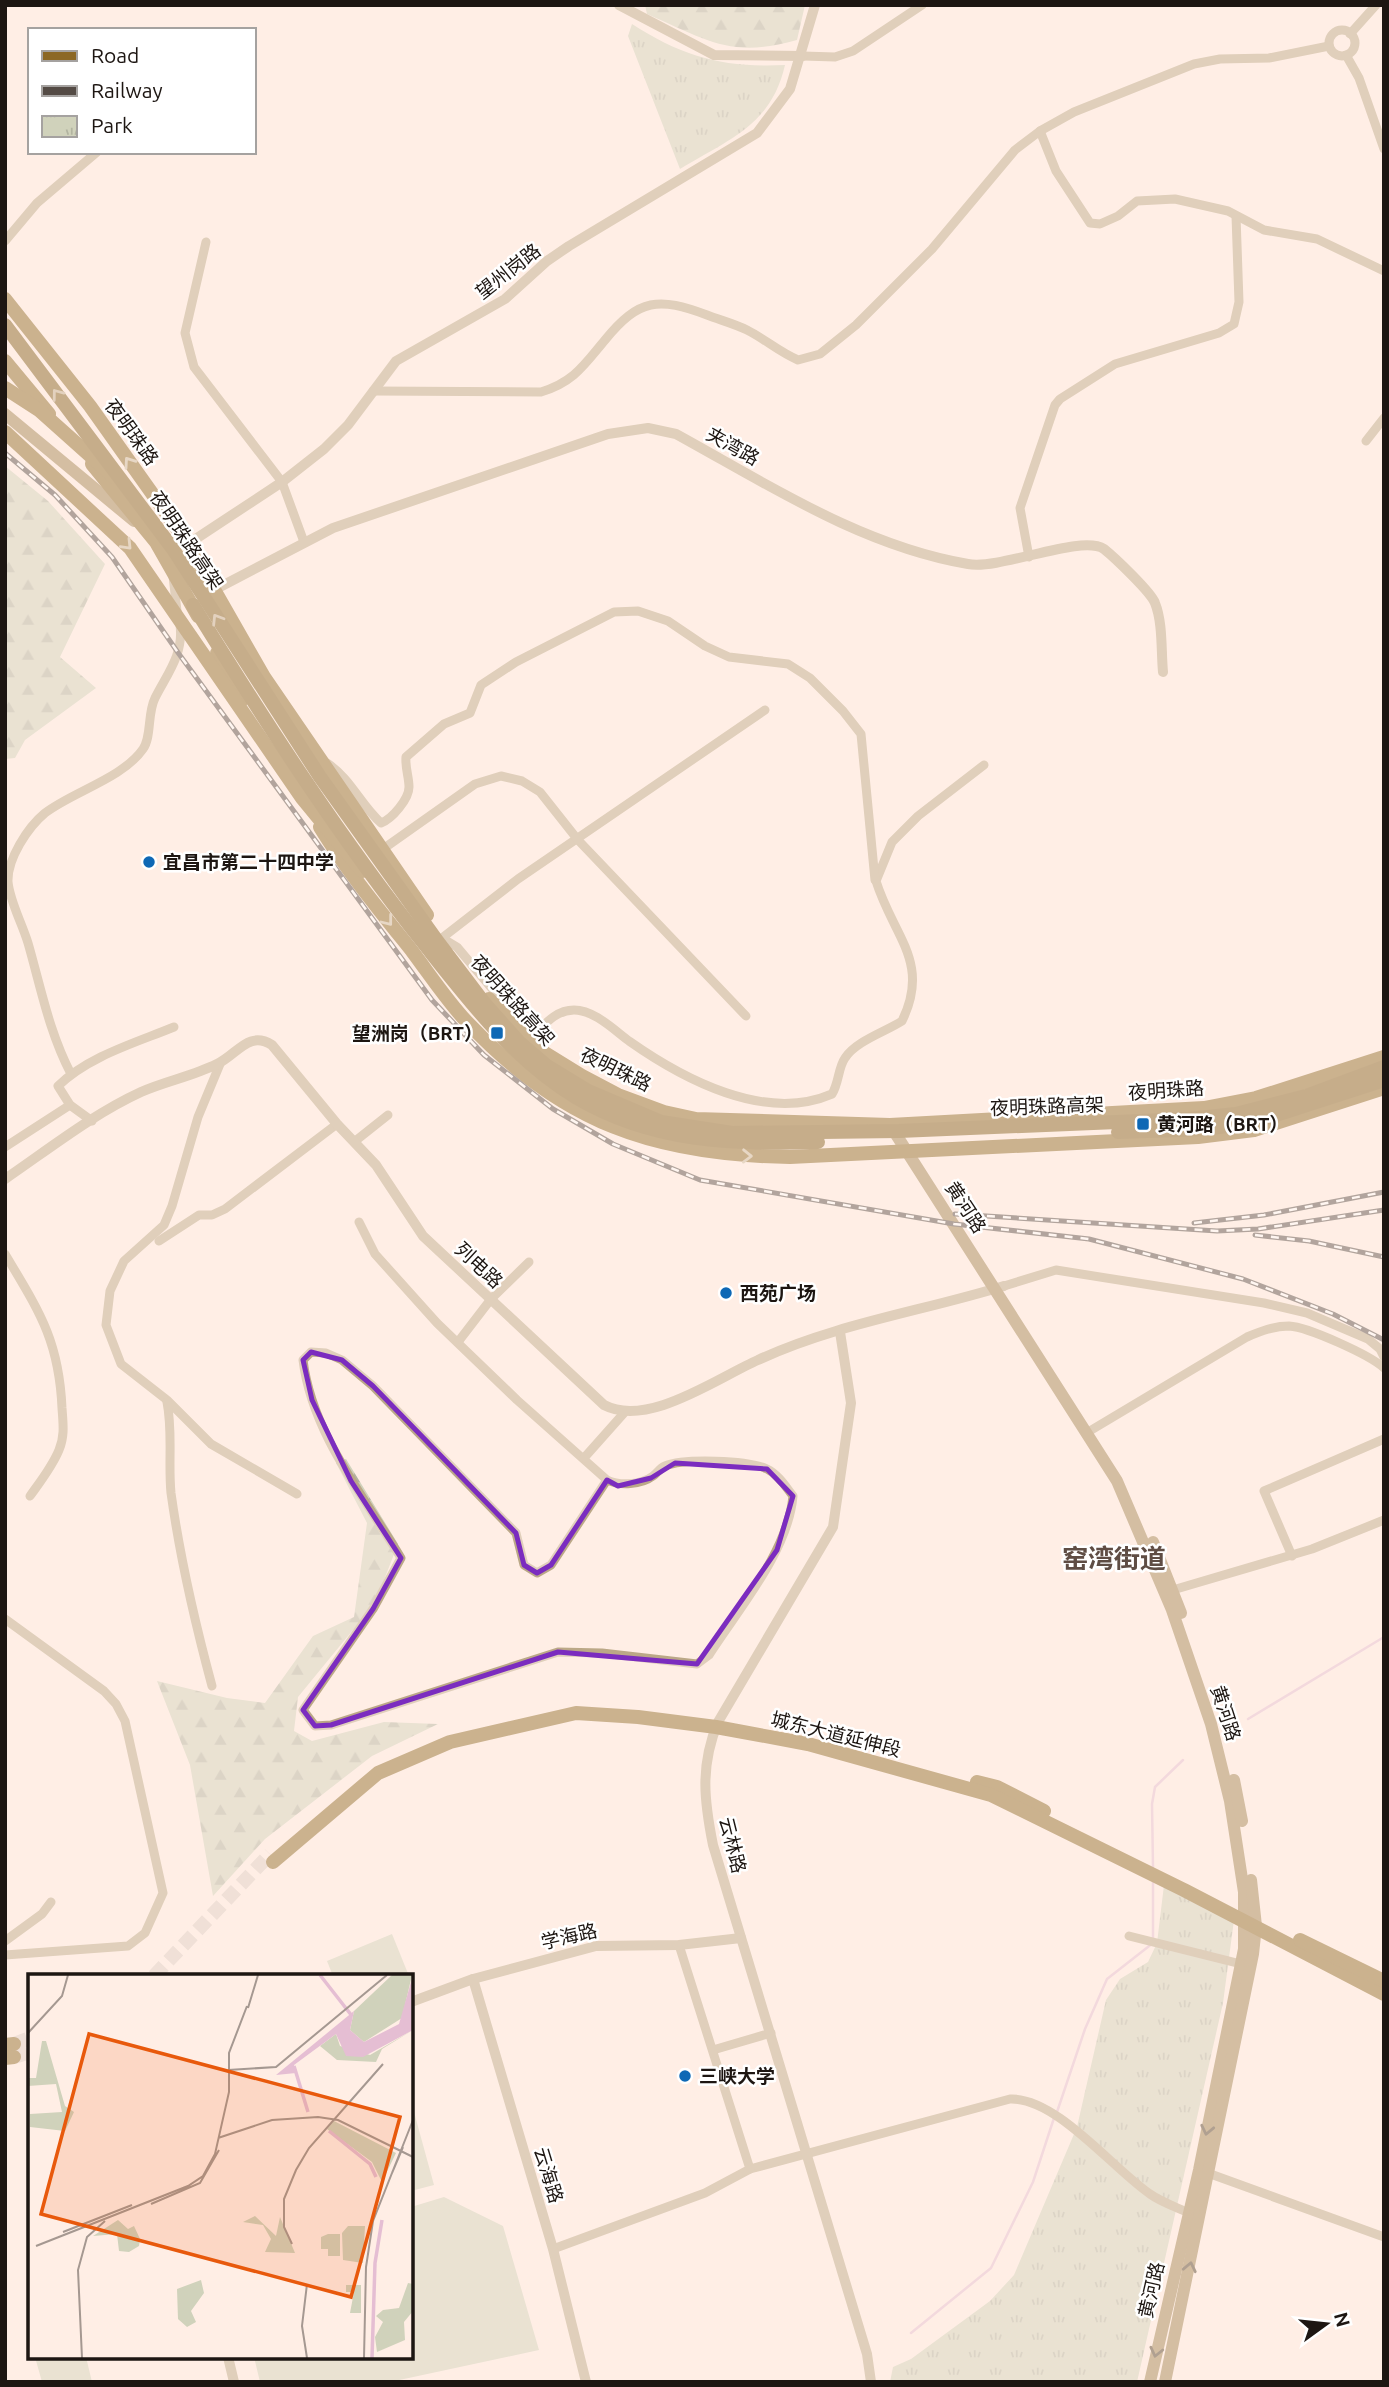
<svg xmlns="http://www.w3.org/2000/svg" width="1389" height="2387" viewBox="0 0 1389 2387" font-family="Ubuntu,'Noto Sans SC',sans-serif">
<defs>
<pattern id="forest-firs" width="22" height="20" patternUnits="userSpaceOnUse" patternTransform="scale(1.75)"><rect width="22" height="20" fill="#d0d2bb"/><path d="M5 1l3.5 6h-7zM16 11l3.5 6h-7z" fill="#b2b4a0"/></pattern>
<pattern id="park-tufts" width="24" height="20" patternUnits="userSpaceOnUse" patternTransform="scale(1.75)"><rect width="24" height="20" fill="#d0d2bb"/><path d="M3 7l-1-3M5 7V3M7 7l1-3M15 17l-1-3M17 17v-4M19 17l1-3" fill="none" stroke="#b2b4a0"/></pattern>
</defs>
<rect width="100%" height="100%" fill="#ffeee5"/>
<g fill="url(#forest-firs)">
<path d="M645,5H805L797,40C731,59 707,40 647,14Z"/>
<polygon points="5,466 48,501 105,564 60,657 96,688 25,740 15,758 5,759"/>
<polygon points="346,1459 398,1544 375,1603 298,1697 294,1731 312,1741 384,1722 438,1724 372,1756 265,1839 213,1896 190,1765 157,1681 227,1698 265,1703 313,1636 354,1617 367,1523 336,1463"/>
</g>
<g fill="url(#park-tufts)">
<path d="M632,24C683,57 724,68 785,65C771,126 729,139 680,169L628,36Z"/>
<polygon points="1164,1885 1234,1920 1223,2003 1137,2382 890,2382 893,2367 911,2359 990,2301 1014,2275 1077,2127 1106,2000 1120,1979 1148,1962 1157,1943"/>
</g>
<g fill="#d0d2bb">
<polygon points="392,1934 409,1976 333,1976 327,1961"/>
<polygon points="411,2101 434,2185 411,2191"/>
<polygon points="444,2197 503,2226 539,2350 390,2382 260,2382 254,2357 411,2357 411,2207"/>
<polygon points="35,2357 86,2357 92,2382 42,2382"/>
</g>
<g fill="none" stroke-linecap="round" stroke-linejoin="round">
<g stroke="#e5bed3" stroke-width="2.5">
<polyline points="1248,1719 1384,1637"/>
<polyline points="1153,1867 1152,1804 1155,1787 1183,1760"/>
<polyline points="1057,2112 1085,2029 1107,1979 1153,1943 1153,1881"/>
<polyline points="911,2333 991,2268 1033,2182 1054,2118"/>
</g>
<g stroke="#ddcec5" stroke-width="14" stroke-dasharray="14 7" stroke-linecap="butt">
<polyline points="154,1976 270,1854"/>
<polyline points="14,2044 30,2038"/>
<polyline points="14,2057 30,2052"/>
</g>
<g stroke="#bba887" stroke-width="9">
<circle cx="1342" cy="43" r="13"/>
<polyline points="1350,34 1376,5"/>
<polyline points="1346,55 1359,78 1384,149"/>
<polyline points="803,56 835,57 853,51 922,5"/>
<polyline points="1040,131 1056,171 1090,223 1100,224 1118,216 1137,201 1175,199 1228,211 1264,230 1317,239 1384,271"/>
<polyline points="5,241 37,203 97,152"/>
<polyline points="206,242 185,333 194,367 282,482 304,542"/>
<path d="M373,391L541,392C574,382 584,365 605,340C639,298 659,297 707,315C720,320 735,324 747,330C765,339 779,352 798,360L820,354L856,325L932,249L1015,150L1040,131L1074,112L1194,64L1220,59L1269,58L1329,46"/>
<polyline points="1366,441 1384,418"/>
<polyline points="1029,557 1020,508 1055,405 1060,399 1115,364 1219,333 1234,324 1239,302 1236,216"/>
<polyline points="173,576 177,611"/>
<path d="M765,710L518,879L442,938L457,947L526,1029L534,1035C545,1024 556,1010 574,1010C594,1010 613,1029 629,1041C683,1079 765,1123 832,1094C839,1083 838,1068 845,1058C856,1041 885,1032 902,1021C931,962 893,936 876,881L892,842L918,816L984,765"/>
<path d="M327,763C351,779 360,804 381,823C392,819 409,799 409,787C409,777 405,768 406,757L444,724L470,713L481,685L516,662L614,612L638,611L668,621L705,646L729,657L788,664L810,678L843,711L861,734L875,880"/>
<polyline points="383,849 475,784 501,776 522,781 540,792 578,840 746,1016"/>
<polyline points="220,1064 198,1117 172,1206 164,1225 124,1261 110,1291 106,1325 121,1364 167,1400 211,1444 297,1494"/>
<path d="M71,1074C49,1032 41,988 28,943C22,923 10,902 8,882C7,859 28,827 45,813C72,792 123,778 143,749C152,736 147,714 155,698C167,674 184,654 180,625"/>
<path d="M92,1121L70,1105L58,1086C89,1056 135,1043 174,1027"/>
<polyline points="354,1142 388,1115"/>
<polyline points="5,1147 70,1105"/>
<path d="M359,1222L375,1254L437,1323L517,1400L607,1480C620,1486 641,1485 653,1476C657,1473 660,1468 665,1466C684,1458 748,1460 767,1469C778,1474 786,1487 793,1496C788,1552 739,1608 709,1655L697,1664L602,1653L558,1652L331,1725L315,1726L303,1710L373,1609L401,1558C364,1496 312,1434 303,1360L311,1352L326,1353L342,1360L373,1386L516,1533L524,1565L537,1573L551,1565L607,1480"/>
<polyline points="159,1241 199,1215 212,1215 225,1209 337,1124"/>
<path d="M5,1254C39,1311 59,1340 62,1408C63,1423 65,1436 59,1450C52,1467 40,1482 30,1496"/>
<polyline points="1004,1286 1056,1270 1264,1303 1307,1313 1368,1339 1380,1349 1384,1357"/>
<polyline points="458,1342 491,1299 529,1262"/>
<path d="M167,1402C173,1432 168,1462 171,1493C180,1558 195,1623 212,1686"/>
<path d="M1088,1432L1247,1337C1261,1331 1274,1326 1289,1326C1308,1327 1370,1355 1384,1368"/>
<polyline points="584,1458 624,1413"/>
<polyline points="1292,1556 1264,1491 1384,1439"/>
<polyline points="1166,1592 1312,1549 1384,1520"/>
<polyline points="5,1619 104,1691 116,1704 125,1721 163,1893 145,1933 128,1946 5,1955"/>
<polyline points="1129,1936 1241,1964"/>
<polyline points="5,1941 42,1914 51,1902"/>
<polyline points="713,2050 771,2033"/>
<path d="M750,2169L1010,2099C1056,2097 1112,2168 1150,2194C1161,2202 1176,2207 1189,2213"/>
<polyline points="1205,2172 1384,2237"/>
<polyline points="553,2249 705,2193 750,2169 679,1945"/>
</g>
<g stroke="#bba887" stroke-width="10">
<polyline points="619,5 714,55 803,56"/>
<polyline points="188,544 282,482 324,449 348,425 396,361 505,299 547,261 569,246 757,133 790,89 815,5"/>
<path d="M216,589L333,528L608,434L648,428L676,434C769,485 862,546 968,564C1001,570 1081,534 1104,549C1114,557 1151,592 1155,603C1163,623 1161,651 1163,672"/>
<path d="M5,1179C49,1149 93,1114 141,1092C166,1081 193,1076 217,1064C237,1055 248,1030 272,1045L337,1124L376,1165L423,1236L604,1405C648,1428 717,1378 758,1360C835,1324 923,1311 1004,1286"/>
<path d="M840,1332L851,1403L833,1527L718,1722C700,1766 704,1800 713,1845L867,2354L871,2382"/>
<polyline points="473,1979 553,2249 586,2382"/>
<polyline points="411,2002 473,1979 596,1946 679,1945 741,1938"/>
<polyline points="228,2357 234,2382"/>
</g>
<g stroke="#a08351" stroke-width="12">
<polyline points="5,414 134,521"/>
<polyline points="890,1125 1117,1481 1172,1610 1211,1724 1230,1801 1244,1892 1244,1949 1199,2170 1150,2382"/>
<polyline points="1153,1542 1181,1613"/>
<polyline points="1234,1780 1242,1821"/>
<polyline points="1165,2382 1253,1954 1256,1926 1251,1880"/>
</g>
<g stroke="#8c6825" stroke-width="14">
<polyline points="5,299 90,406 188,544 264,677 427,915"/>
<polyline points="5,361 49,414"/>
<polyline points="92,464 156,542 198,616"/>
<polyline points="217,653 242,700"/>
<path d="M320,827C347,871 380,911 412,951C430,975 447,1001 467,1022C562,1123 654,1155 790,1157L1198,1137L1254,1130L1384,1088"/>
<polyline points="489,999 535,1047 582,1076 618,1095 664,1112 696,1119 890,1125 1204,1108 1256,1098 1384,1057"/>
<polyline points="977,1782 997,1787 1044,1811"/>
<polyline points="273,1862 378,1773 450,1742 576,1713 638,1717 716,1727 808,1744 991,1795 1184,1890 1384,1994"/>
<polyline points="1300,1940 1384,1981"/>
<polyline points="5,2045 14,2044"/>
<polyline points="5,2058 14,2057"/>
</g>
<defs>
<g id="rail">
<polyline points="5,453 55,495 112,557 179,654 432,1000 484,1055 553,1109 613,1144 700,1180 954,1224 1089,1239 1243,1279 1333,1314 1384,1340"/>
<polyline points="955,1214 1217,1231 1258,1229 1384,1210"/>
<polyline points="1194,1223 1264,1215 1384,1192"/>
<polyline points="1255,1235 1309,1241 1384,1257"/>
</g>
</defs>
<use href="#rail" stroke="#544b45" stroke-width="5"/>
<use href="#rail" stroke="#fff" stroke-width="2.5" stroke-dasharray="8" stroke-linecap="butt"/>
<g stroke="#8c6825" stroke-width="14">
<polyline points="5,388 39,410 114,477"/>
<polyline points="5,432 130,548 302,798 362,871"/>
</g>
<g stroke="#805e1c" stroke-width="14">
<polyline points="5,325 173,549 320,777 438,942 485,1004 519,1042 547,1066 588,1091 661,1122 732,1133 899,1131 1189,1119 1236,1114 1306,1096 1384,1067"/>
<path d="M193,605C265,722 340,838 425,945C470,1002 514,1060 577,1098C652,1142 733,1145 818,1142"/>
<polyline points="1118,1132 1205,1129 1254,1122 1384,1080"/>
</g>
</g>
<defs><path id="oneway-chevron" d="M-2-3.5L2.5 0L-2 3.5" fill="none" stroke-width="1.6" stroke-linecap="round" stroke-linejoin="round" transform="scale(1.75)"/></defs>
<g stroke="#c0ae8e">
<use href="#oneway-chevron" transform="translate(57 394) rotate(-127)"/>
<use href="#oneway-chevron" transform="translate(217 619) rotate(-122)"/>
</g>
<g stroke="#cbbb9d">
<use href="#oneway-chevron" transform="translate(129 462) rotate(-125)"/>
<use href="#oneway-chevron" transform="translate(127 545) rotate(46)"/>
<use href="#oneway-chevron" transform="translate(388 921) rotate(52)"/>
<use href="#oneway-chevron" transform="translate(747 1156) rotate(1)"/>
</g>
<g stroke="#51422b">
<use href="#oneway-chevron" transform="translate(1207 2130) rotate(102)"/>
<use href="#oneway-chevron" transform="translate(1190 2267) rotate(-78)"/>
<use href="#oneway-chevron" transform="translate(1156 2352) rotate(103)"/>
</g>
<path d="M0 0H1389V2387H0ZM311,1352L342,1360L373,1386L516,1533L524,1565L537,1573L551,1565L607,1480L618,1486L651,1478L675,1463L767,1469L793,1496L777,1550L697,1664L558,1652L331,1725L315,1726L303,1710L373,1609L401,1558L351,1481L312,1400L303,1360Z" fill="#ffeee5" fill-opacity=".55" fill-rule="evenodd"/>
<path fill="none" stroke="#7b2cbf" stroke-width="5" stroke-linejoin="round" d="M311,1352L342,1360L373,1386L516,1533L524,1565L537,1573L551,1565L607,1480L618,1486L651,1478L675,1463L767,1469L793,1496L777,1550L697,1664L558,1652L331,1725L315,1726L303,1710L373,1609L401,1558L351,1481L312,1400L303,1360Z"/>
<g fill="#0e68b5" stroke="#fff" stroke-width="2.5">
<circle cx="149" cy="862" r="7"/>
<rect x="490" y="1026" width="14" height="14" rx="3.5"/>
<rect x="1136" y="1117" width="14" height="14" rx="3.5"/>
<circle cx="726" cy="1293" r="7"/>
<circle cx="685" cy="2076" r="7"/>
</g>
<g text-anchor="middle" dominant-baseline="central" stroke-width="5" stroke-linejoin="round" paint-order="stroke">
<g font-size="19" fill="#1d1612" stroke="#fff">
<text transform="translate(508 271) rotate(-38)">望州岗路</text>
<text transform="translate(132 432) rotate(54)">夜明珠路</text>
<text transform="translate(733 446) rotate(29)">夹湾路</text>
<text transform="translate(187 540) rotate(56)">夜明珠路高架</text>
<text transform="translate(513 1000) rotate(48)">夜明珠路高架</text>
<text transform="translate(616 1069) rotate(26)">夜明珠路</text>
<text transform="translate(1166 1090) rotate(-4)">夜明珠路</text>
<text transform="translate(1047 1106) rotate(-2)">夜明珠路高架</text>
<text transform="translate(966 1207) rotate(57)">黄河路</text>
<text transform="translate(479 1265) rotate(43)">列电路</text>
<text transform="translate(1226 1713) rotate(72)">黄河路</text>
<text transform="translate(836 1734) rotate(14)">城东大道延伸段</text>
<text transform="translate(733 1845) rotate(76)">云林路</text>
<text transform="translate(569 1936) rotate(-13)">学海路</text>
<text transform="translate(549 2175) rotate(73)">云海路</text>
<text transform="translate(1151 2290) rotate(-77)">黄河路</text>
</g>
<g font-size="19" font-weight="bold" fill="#1d1612" stroke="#fff" text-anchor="start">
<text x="163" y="862">宜昌市第二十四中学</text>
<text x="483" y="1033" text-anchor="end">望洲岗（BRT）</text>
<text x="1157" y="1124">黄河路（BRT）</text>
<text x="740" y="1293">西苑广场</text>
<text x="699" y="2076">三峡大学</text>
</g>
<g font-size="26" font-weight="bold" fill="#5f4d44" stroke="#fff">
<text x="1114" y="1558">窑湾街道</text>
</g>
</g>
<g transform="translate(28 1974)">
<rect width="385" height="385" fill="#ffeee5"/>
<path d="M14,67H18L37,132L46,138L37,157L2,153V140L34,138L28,110L0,112V104H8ZM227,242L248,262L252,243L267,279L237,278L243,265L235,251L215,248ZM90,246L100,255L106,252L112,265L111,272L101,278L91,277L89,260L65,262ZM173,306L176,319L163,337L168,348L159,353L150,345L149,315ZM380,309L385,310V337L376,348L377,366L349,378L347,363L355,348L348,342L355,336L371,334Z" fill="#d0d2bb"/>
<path d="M364,1H384L374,44L336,68L322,56L326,37ZM385,56L354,75L348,88L309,86L292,72L308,60L312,72L342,81ZM306,147L368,179L354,208L344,188L299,155Z" fill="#d0d2bb"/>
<path d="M320,252H337L335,289L315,286L314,259ZM300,260H312V282H300V275H293V263ZM318,311H333V339H322L326,318H318Z" fill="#d0d2bb"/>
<path d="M385,1V56L335,83L318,82L308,60L266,91L268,99L248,101L326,37L322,56L336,68L371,50Z" fill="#e5bed3"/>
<path fill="none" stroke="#e5bed3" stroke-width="3.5" d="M292,1L324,42M266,92L280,138M301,157L342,190L348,203M344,384L347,289L354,246"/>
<path fill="none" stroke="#a59891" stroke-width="2" d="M220,34L230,1M0,59L34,22L40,1M200,96L248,93L359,1M190,164L244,146L290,143L310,146L385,183M364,199L375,173M123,230L172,209L191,176M35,258L104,231M264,270L256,253V225L268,196L281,174L355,90M8,272L160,212L175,202L187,180L201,118V79L219,32M279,310L274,352L279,384M54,384L50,296L59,263L77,247M336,384L338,293L345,247L385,146"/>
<path fill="#e8590c" fill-opacity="0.15" stroke="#e8590c" stroke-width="3.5" d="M61,60L372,143L323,323L13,240Z"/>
<rect width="385" height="385" fill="none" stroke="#1d1612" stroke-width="3.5"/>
</g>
<rect width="1389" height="2387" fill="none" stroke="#1d1612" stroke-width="14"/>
<rect x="28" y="28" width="228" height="126" fill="#ffffff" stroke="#a5a2a0" stroke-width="2"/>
<rect x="42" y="51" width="35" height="10" fill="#8c6825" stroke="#a5a2a0" stroke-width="2"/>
<text x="91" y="63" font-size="21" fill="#1d1612">Road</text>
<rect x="42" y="86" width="35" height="10" fill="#544b45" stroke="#a5a2a0" stroke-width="2"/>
<text x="91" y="98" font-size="21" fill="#1d1612">Railway</text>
<rect x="42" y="116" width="35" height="21" fill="url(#park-tufts)" stroke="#a5a2a0" stroke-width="2"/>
<text x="91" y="133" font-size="21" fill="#1d1612">Park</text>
<g transform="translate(1326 2324) rotate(75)" stroke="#ffffff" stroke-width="5" paint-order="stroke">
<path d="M0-5L12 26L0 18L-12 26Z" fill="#1d1612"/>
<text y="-10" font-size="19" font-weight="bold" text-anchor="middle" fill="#1d1612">N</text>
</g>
</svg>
